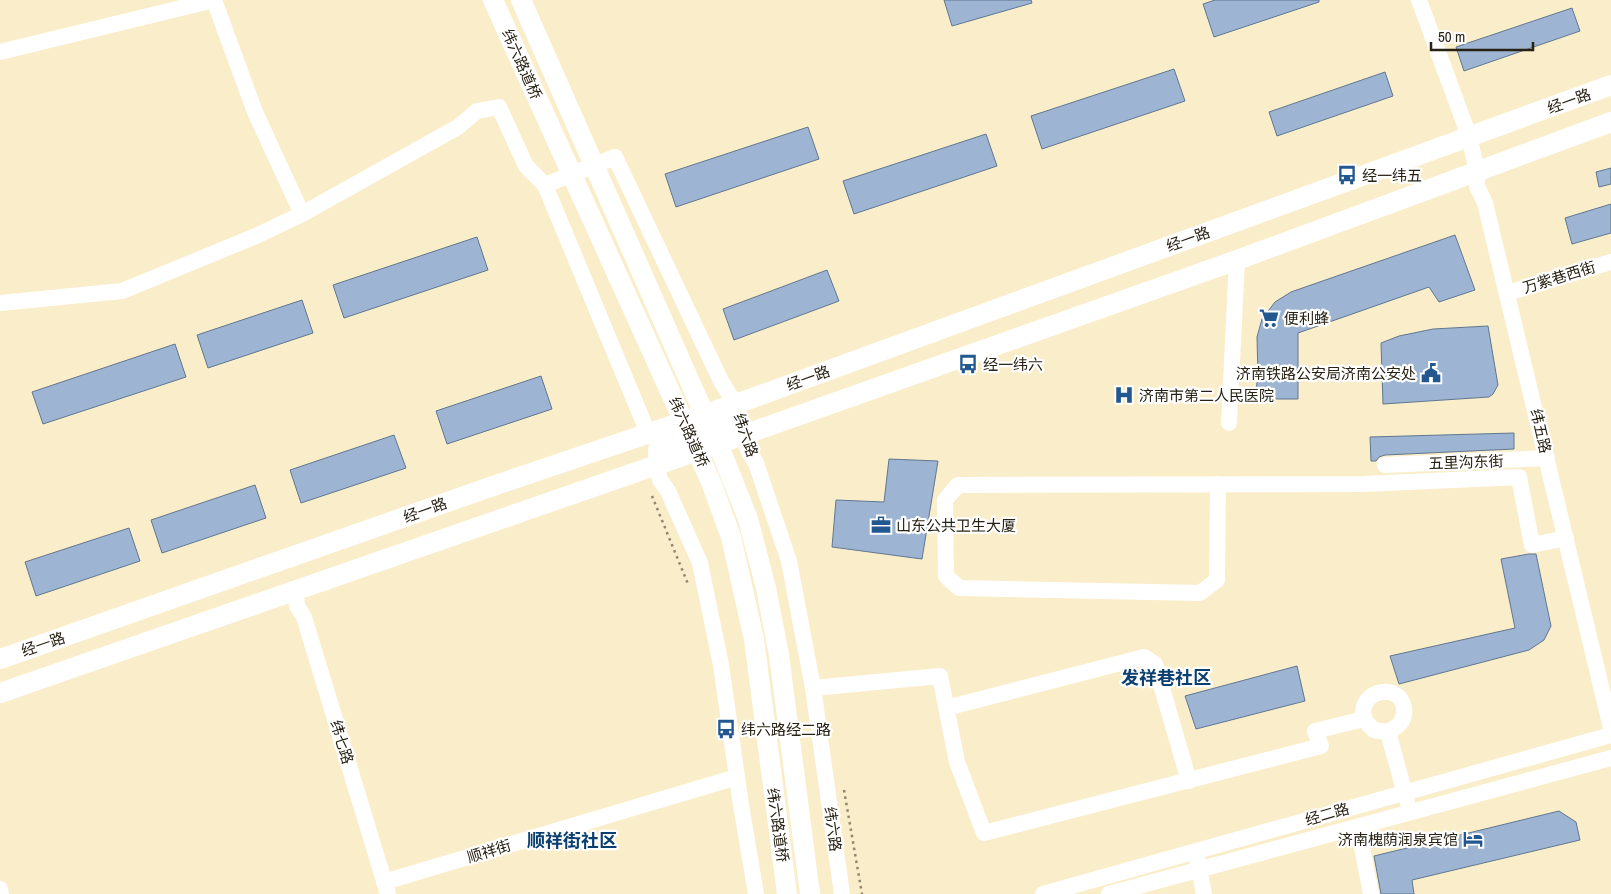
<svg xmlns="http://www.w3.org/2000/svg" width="1611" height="894" viewBox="0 0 1611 894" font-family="'Archivo Narrow','Noto Sans SC',sans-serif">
<rect width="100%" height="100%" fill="#faedc9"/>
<g fill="#9db5d2" stroke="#607791">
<polygon points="944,0 1031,0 1032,3 952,26"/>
<polygon points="1215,0 1319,0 1319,2 1214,37 1203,4"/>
<polygon points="1572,8 1580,31 1464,71 1456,47"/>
<polygon points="1174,69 1185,101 1042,149 1031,116"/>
<polygon points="1385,72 1393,96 1277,136 1269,112"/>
<polygon points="808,127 819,159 676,207 665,174"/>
<polygon points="986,134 997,166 854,214 843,181"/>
<polygon points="1611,168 1611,184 1599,187 1596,172"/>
<polygon points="1611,204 1611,233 1572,244 1565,218"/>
<polygon points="1455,235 1475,290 1439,302 1429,287 1298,333 1298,399 1254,399 1258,378 1257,337 1262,319 1275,302 1291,292 1311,285"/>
<polygon points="477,237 488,270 344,318 333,285"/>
<polygon points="827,270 839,301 734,340 723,309"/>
<polygon points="302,300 313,333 208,368 197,335"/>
<polygon points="1488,326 1498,385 1493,394 1489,397 1383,404 1381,343 1399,336 1433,329"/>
<polygon points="175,344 186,377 43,424 32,392"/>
<polygon points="541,376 552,409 447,444 436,411"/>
<polygon points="1514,433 1514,449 1385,455 1379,457 1376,461 1371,461 1370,437"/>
<polygon points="394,435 406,468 301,503 290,470"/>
<polygon points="889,459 938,461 922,559 832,547 836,500 884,502"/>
<polygon points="255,485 266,518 162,553 151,520"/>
<polygon points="129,528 140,561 36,596 25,562"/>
<polygon points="1529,554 1536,554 1551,626 1544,640 1529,650 1399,684 1390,656 1515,628 1501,559"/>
<polygon points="1297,666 1305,701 1196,729 1185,696"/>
<polygon points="1559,811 1576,822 1580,840 1412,880 1414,894 1381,894 1374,856"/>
</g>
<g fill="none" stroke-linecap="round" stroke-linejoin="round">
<g stroke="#91876f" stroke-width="2.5" stroke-dasharray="2.5 4" stroke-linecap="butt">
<polyline points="652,496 688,584"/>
<polyline points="844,790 862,894"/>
</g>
<g stroke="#fff" stroke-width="16">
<polyline points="214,0 255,112 302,214"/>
<polyline points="1419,0 1469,136 1477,171 1477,186 1485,203 1611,728"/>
<polyline points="0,52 214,0"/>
<polyline points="545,185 615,157 721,381 735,404 746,434 748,450 756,463 789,561 813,688 842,894"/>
<polyline points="1507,293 1611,262"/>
<polyline points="0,303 122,291 256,236 302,214 458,127 477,111 499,107 526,166 545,185 648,433"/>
<polyline points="735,404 732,423 656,449 657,464 660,480 668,491 700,563 721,665 741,805 756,894"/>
<polyline points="1229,423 1237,260"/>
<polyline points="1385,465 1547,458"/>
<polyline points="1218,484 1217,580 1200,593 959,588 946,576 945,500 958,485 1364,484 1519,477 1532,545 1566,538"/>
<polyline points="296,591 297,606 304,617 388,894"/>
<polyline points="813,688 940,676 957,762 984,833 1321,746 1315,731 1364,719"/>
<polyline points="946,708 1144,657 1155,664 1189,781"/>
<path d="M1388,732L1374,730C1371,727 1365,722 1364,718C1357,690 1400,681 1404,708C1405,722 1399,726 1388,732L1407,801"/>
<polyline points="1358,827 1371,894"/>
<polyline points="1197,858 1204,894"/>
<polyline points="384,882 737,777"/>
<polyline points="0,889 1,894"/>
<polyline points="1043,894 1611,735"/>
<polyline points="1109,894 1611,758"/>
</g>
<g stroke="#fff" stroke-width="20">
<polyline points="493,0 711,482 731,537 754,639 787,894"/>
<polyline points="521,0 725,461 748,519 766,588 779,655 810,894"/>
<polyline points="0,659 493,486 747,400 1611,85"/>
<polyline points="0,693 746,434 1237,260 1611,122"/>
</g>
</g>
<defs>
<symbol id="bus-bare" viewBox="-9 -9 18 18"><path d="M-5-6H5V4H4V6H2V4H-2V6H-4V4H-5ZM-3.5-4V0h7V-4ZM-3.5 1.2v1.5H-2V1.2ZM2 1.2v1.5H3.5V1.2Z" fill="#22578f" stroke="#fff" stroke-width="2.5" paint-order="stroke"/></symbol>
<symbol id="supermarket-bare" viewBox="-9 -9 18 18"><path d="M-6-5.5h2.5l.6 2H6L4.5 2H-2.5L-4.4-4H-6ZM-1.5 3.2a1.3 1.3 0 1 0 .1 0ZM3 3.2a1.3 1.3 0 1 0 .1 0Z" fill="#22578f" stroke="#fff" stroke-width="2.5" paint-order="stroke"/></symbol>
<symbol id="civic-bare" viewBox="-9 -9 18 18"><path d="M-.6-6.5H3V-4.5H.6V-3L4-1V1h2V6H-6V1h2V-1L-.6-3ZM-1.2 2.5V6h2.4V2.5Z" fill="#22578f" stroke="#fff" stroke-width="2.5" paint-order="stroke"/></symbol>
<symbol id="hospital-bare" viewBox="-9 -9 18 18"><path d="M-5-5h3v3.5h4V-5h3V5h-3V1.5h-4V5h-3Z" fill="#22578f" stroke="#fff" stroke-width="2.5" paint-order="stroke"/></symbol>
<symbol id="office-bare" viewBox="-9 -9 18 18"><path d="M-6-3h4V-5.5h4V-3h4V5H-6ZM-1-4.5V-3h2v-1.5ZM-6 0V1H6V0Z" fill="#22578f" stroke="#fff" stroke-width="2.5" paint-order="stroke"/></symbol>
<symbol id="hotel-bare" viewBox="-9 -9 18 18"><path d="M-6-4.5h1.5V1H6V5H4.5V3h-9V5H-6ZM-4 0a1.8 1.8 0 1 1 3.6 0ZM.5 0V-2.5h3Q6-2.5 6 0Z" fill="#22578f" stroke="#fff" stroke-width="2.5" paint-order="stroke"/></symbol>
</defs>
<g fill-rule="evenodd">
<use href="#bus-bare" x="1333" y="161" width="28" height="28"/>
<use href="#supermarket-bare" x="1255" y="304" width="28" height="28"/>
<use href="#bus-bare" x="954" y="350" width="28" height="28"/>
<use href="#civic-bare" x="1417" y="359" width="28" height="28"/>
<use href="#hospital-bare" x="1110" y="381" width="28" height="28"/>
<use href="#office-bare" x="867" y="511" width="28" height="28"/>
<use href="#bus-bare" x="712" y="715" width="28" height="28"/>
<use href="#hotel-bare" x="1459" y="825" width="28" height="28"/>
</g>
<g text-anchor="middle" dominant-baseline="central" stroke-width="4.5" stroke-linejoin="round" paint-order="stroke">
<g font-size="15" fill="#282215" stroke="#fff">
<text transform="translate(522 64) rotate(66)">纬六路道桥</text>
<text transform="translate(1569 101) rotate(-20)">经一路</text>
<text transform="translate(1188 239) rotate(-20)">经一路</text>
<text transform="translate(1559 277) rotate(-17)">万紫巷西街</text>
<text transform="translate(808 378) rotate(-20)">经一路</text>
<text transform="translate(1541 431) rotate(77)">纬五路</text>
<text transform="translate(689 432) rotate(66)">纬六路道桥</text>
<text transform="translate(746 435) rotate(71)">纬六路</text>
<text transform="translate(1466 462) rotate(-2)">五里沟东街</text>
<text transform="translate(425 510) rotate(-20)">经一路</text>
<text transform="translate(43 644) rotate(-19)">经一路</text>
<text transform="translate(342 742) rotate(73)">纬七路</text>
<text transform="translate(1327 814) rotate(-16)">经二路</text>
<text transform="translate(778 825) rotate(82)">纬六路道桥</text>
<text transform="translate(833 829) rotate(82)">纬六路</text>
<text transform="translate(489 851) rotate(-17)">顺祥街</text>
</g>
<g font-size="15" fill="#282215" stroke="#fff" text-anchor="start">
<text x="1362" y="175">经一纬五</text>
<text x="1284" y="318">便利蜂</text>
<text x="983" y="364">经一纬六</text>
<text x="1416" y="373" text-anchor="end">济南铁路公安局济南公安处</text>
<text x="1139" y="395">济南市第二人民医院</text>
<text x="896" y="525">山东公共卫生大厦</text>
<text x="741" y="729">纬六路经二路</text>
<text x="1458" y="839" text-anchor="end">济南槐荫润泉宾馆</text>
</g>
<g font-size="18" font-weight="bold" fill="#0b3f70" stroke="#fff">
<text x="1166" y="677">发祥巷社区</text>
<text x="572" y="840">顺祥街社区</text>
</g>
</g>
<path d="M1431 42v8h102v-8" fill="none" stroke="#282215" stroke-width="2.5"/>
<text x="1438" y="42" font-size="15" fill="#282215" stroke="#ffffff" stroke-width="4" paint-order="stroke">50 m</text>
</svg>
